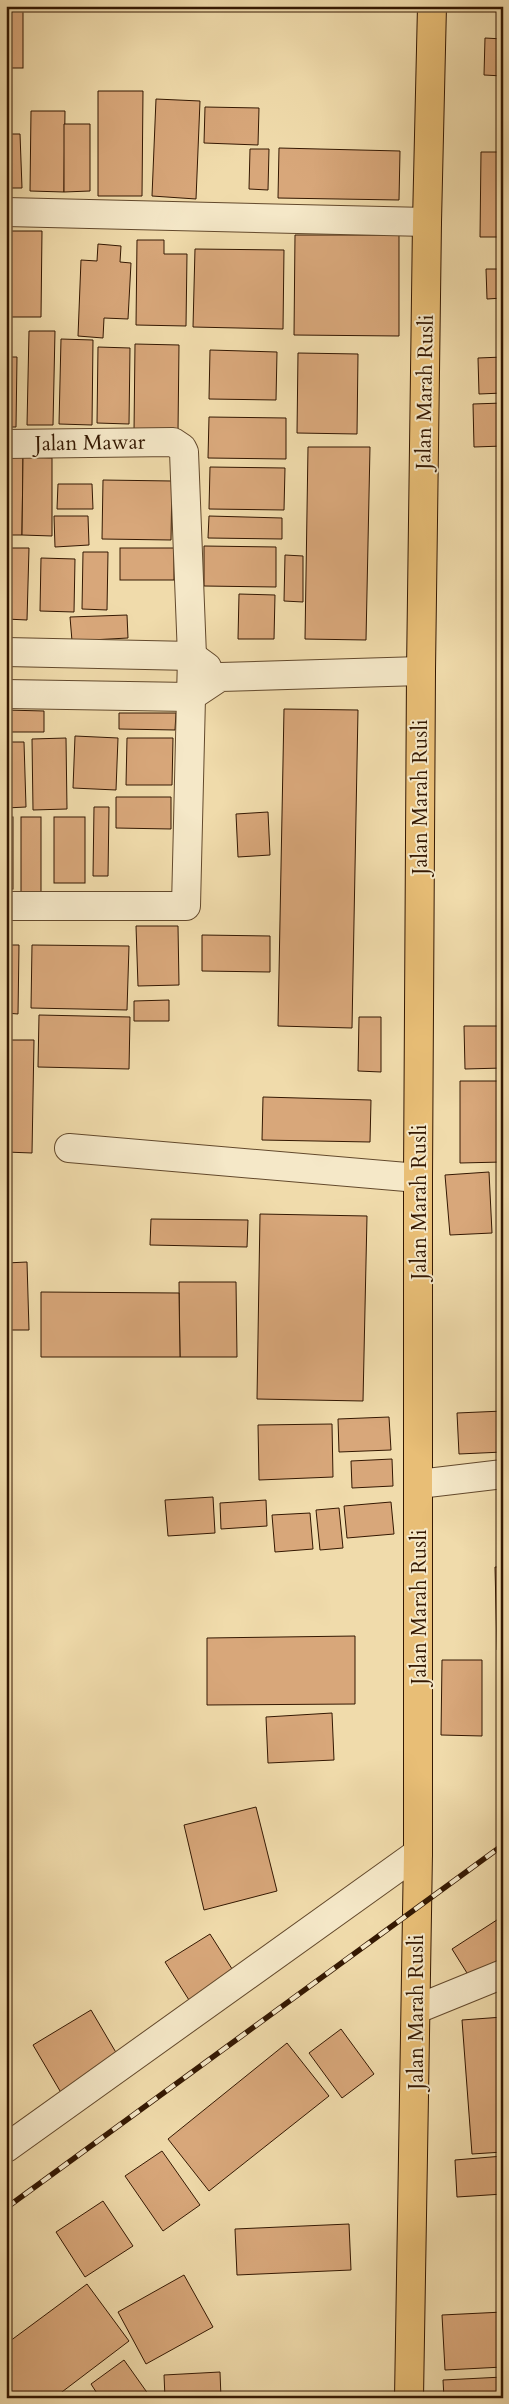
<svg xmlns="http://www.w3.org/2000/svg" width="509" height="2404" viewBox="0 0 509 2404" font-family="Cardo,serif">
<rect width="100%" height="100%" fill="#f0dbab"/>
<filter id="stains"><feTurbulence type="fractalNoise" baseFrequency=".004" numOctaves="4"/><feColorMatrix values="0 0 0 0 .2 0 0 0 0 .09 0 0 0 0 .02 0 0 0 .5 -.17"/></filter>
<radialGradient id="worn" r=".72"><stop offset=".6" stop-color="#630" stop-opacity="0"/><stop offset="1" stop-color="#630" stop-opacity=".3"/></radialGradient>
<g fill="#d8a77a" stroke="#341802">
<rect x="6" y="6" width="17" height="62"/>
<polygon points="485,38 503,39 503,76 484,75"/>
<polygon points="98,91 143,91 142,196 98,196"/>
<polygon points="156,99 200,101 196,199 152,196"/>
<polygon points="205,107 259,108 258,145 204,143"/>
<polygon points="31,111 65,111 64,192 30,191"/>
<polygon points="64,124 90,124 90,191 64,192"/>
<polygon points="6,134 20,134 22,188 6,188"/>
<polygon points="279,148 400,151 399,200 278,198"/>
<polygon points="250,149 269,149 268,190 249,189"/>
<polygon points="481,152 503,152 503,237 480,237"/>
<polygon points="6,231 42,231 41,317 6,317"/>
<polygon points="295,235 399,235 399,336 294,335"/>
<polygon points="137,240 164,240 164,254 187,254 186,326 136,325"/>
<polygon points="98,244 121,246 120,262 131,263 128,319 104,318 103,338 78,336 81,260 97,261"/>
<polygon points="195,249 284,250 283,329 193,327"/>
<polygon points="486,269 503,269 503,298 487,299"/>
<polygon points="29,331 55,331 53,425 27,425"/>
<polygon points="61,339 93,340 92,425 59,424"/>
<polygon points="135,344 179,345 178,431 134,431"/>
<polygon points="98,347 130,348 129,424 97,423"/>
<polygon points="210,350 277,352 276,400 209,399"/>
<polygon points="298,353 358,354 357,434 297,433"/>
<polygon points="6,357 17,357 16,427 6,427"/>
<polygon points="503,357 503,393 479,394 478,358"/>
<polygon points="503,403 503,446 474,447 473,404"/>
<polygon points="209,417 286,418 286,459 208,458"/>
<polygon points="308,447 370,447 366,640 305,639"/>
<polygon points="23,457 22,535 6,535 6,458"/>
<polygon points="23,457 52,458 52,536 22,535"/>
<polygon points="210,467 285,468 284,510 209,509"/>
<polygon points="103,480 172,481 171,540 102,539"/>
<polygon points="58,484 92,484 93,509 57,509"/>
<polygon points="54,516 88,516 89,545 55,547"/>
<polygon points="209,516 282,518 282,539 208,538"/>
<polygon points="204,546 276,547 276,587 204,586"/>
<polygon points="6,548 29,548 27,620 6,619"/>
<rect x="120" y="548" width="54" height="32"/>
<polygon points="83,552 108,552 107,610 82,609"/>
<polygon points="285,555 303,556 303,602 284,601"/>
<polygon points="41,558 75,559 74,612 40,611"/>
<polygon points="239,594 275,595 274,639 238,639"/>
<polygon points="127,615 128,638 72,641 70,617"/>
<polygon points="284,709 358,710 352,1028 278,1026"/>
<polygon points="6,710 44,711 44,732 6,732"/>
<polygon points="119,713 176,713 175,730 119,729"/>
<polygon points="75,736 118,738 116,790 73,788"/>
<polygon points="66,738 67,809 33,810 32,739"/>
<polygon points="127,738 173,738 172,785 126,785"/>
<polygon points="6,742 24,742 26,807 6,808"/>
<polygon points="116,797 171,797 171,829 116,828"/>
<polygon points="94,807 109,807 108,876 93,876"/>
<polygon points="268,812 270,855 238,857 236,814"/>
<rect x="6" y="817" width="7" height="72"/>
<rect x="21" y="817" width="20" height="77"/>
<rect x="54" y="817" width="31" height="66"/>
<polygon points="136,926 178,926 179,985 138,986"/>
<polygon points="202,935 270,936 270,972 202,971"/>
<polygon points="6,945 19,945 18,1014 6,1013"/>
<polygon points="32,945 129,946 127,1010 31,1008"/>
<polygon points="169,1000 169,1021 134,1021 134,1001"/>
<polygon points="39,1015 130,1017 129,1069 38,1067"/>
<polygon points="359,1017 381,1017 381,1072 358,1071"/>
<polygon points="464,1026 503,1026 503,1068 465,1069"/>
<polygon points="6,1040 34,1040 32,1153 6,1152"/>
<polygon points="460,1081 503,1081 503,1162 460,1163"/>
<polygon points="263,1097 371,1100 370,1142 262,1140"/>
<polygon points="489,1172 492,1233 450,1235 445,1175"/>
<polygon points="260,1214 367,1216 363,1401 257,1399"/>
<polygon points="151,1219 248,1220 247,1247 150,1245"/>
<polygon points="27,1262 29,1330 6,1330 6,1263"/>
<polygon points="179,1282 236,1282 237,1357 180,1357"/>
<polygon points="41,1292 179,1293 180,1357 41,1357"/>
<polygon points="503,1411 503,1452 459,1454 457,1413"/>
<polygon points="389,1417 391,1450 339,1452 338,1419"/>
<polygon points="332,1424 333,1477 259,1480 258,1425"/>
<polygon points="392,1459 393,1486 352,1488 351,1461"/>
<polygon points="213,1497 215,1533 168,1536 165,1500"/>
<polygon points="266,1500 267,1526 221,1529 220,1503"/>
<polygon points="391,1502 394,1534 347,1538 344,1506"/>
<polygon points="339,1508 343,1548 320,1550 316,1510"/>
<polygon points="310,1513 313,1549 275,1552 272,1515"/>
<polygon points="495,1567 503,1567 503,1650 497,1650"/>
<polygon points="355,1636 355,1704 207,1705 207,1638"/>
<polygon points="442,1660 482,1660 482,1736 441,1735"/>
<polygon points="499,1663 503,1663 503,1686"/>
<polygon points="332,1713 334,1760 268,1763 266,1717"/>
<polygon points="256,1807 277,1891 204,1910 184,1825"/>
<polygon points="503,1916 503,1961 472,1981 452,1949"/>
<polygon points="210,1934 234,1972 189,2000 165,1962"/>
<polygon points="91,2010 121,2061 63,2096 33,2045"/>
<polygon points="503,2017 503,2152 472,2154 462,2020"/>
<polygon points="341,2029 374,2074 342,2098 309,2053"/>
<polygon points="287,2043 329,2096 209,2191 168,2139"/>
<polygon points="162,2151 200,2205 163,2231 125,2176"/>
<polygon points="503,2156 503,2194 457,2197 455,2160"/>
<polygon points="103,2201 133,2246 85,2277 56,2232"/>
<polygon points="349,2224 351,2270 237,2275 235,2229"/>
<polygon points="184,2275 213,2327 146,2364 118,2312"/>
<polygon points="87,2284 129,2341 54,2398 6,2398 6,2344"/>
<polygon points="503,2312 503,2367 445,2370 442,2315"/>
<polygon points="124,2360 151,2398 100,2398 91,2384"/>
<polygon points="220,2372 221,2398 165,2398 164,2375"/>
<polygon points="503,2377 503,2398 444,2398 443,2380"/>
</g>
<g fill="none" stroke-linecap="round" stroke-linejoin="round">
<defs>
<g id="minor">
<polyline points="6,212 427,222"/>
<polyline points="6,444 173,442 182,448 184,452 192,656 186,906 6,906"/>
<polyline points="6,652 192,656 207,667"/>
<polyline points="6,694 190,697 220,677 421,671"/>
<polyline points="69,1148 418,1178"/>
<polyline points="419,1484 503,1474"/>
<polyline points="417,2009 503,1974"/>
<polyline points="6,2148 418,1853"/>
</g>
<polyline id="major" points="409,2398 418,1853 418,1178 421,671 427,222 432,6"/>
</defs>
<use href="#minor" stroke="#63492c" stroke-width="30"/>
<use href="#major" stroke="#341802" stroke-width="30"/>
<use href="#minor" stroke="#f5e8c8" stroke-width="28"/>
<use href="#major" stroke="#e8be76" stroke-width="28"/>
<defs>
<polyline id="rail" points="6,2208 503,1845"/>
</defs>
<use href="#rail" stroke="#341802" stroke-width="5.5"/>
<use href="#rail" stroke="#f5e8c8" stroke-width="4" stroke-dasharray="11" stroke-linecap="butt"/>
</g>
<g text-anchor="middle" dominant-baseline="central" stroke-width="4" stroke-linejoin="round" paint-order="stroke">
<g font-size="21" fill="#341802" stroke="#f5e8c8">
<text transform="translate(425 392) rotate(-89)">Jalan Marah Rusli</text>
<text transform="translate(90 443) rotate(-1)">Jalan Mawar</text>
<text transform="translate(420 797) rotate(-90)">Jalan Marah Rusli</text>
<text transform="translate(419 1202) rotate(-90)">Jalan Marah Rusli</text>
<text transform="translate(419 1607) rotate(-90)">Jalan Marah Rusli</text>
<text transform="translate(416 2012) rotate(-90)">Jalan Marah Rusli</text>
</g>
</g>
<rect width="509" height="2404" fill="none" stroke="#f0dbab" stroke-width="25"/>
<rect x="8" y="8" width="494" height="2389" fill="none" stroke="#341802" stroke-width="2.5"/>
<rect x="12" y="12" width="484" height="2379" fill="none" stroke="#341802"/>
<rect width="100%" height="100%" filter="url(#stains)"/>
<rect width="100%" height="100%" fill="url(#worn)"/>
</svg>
